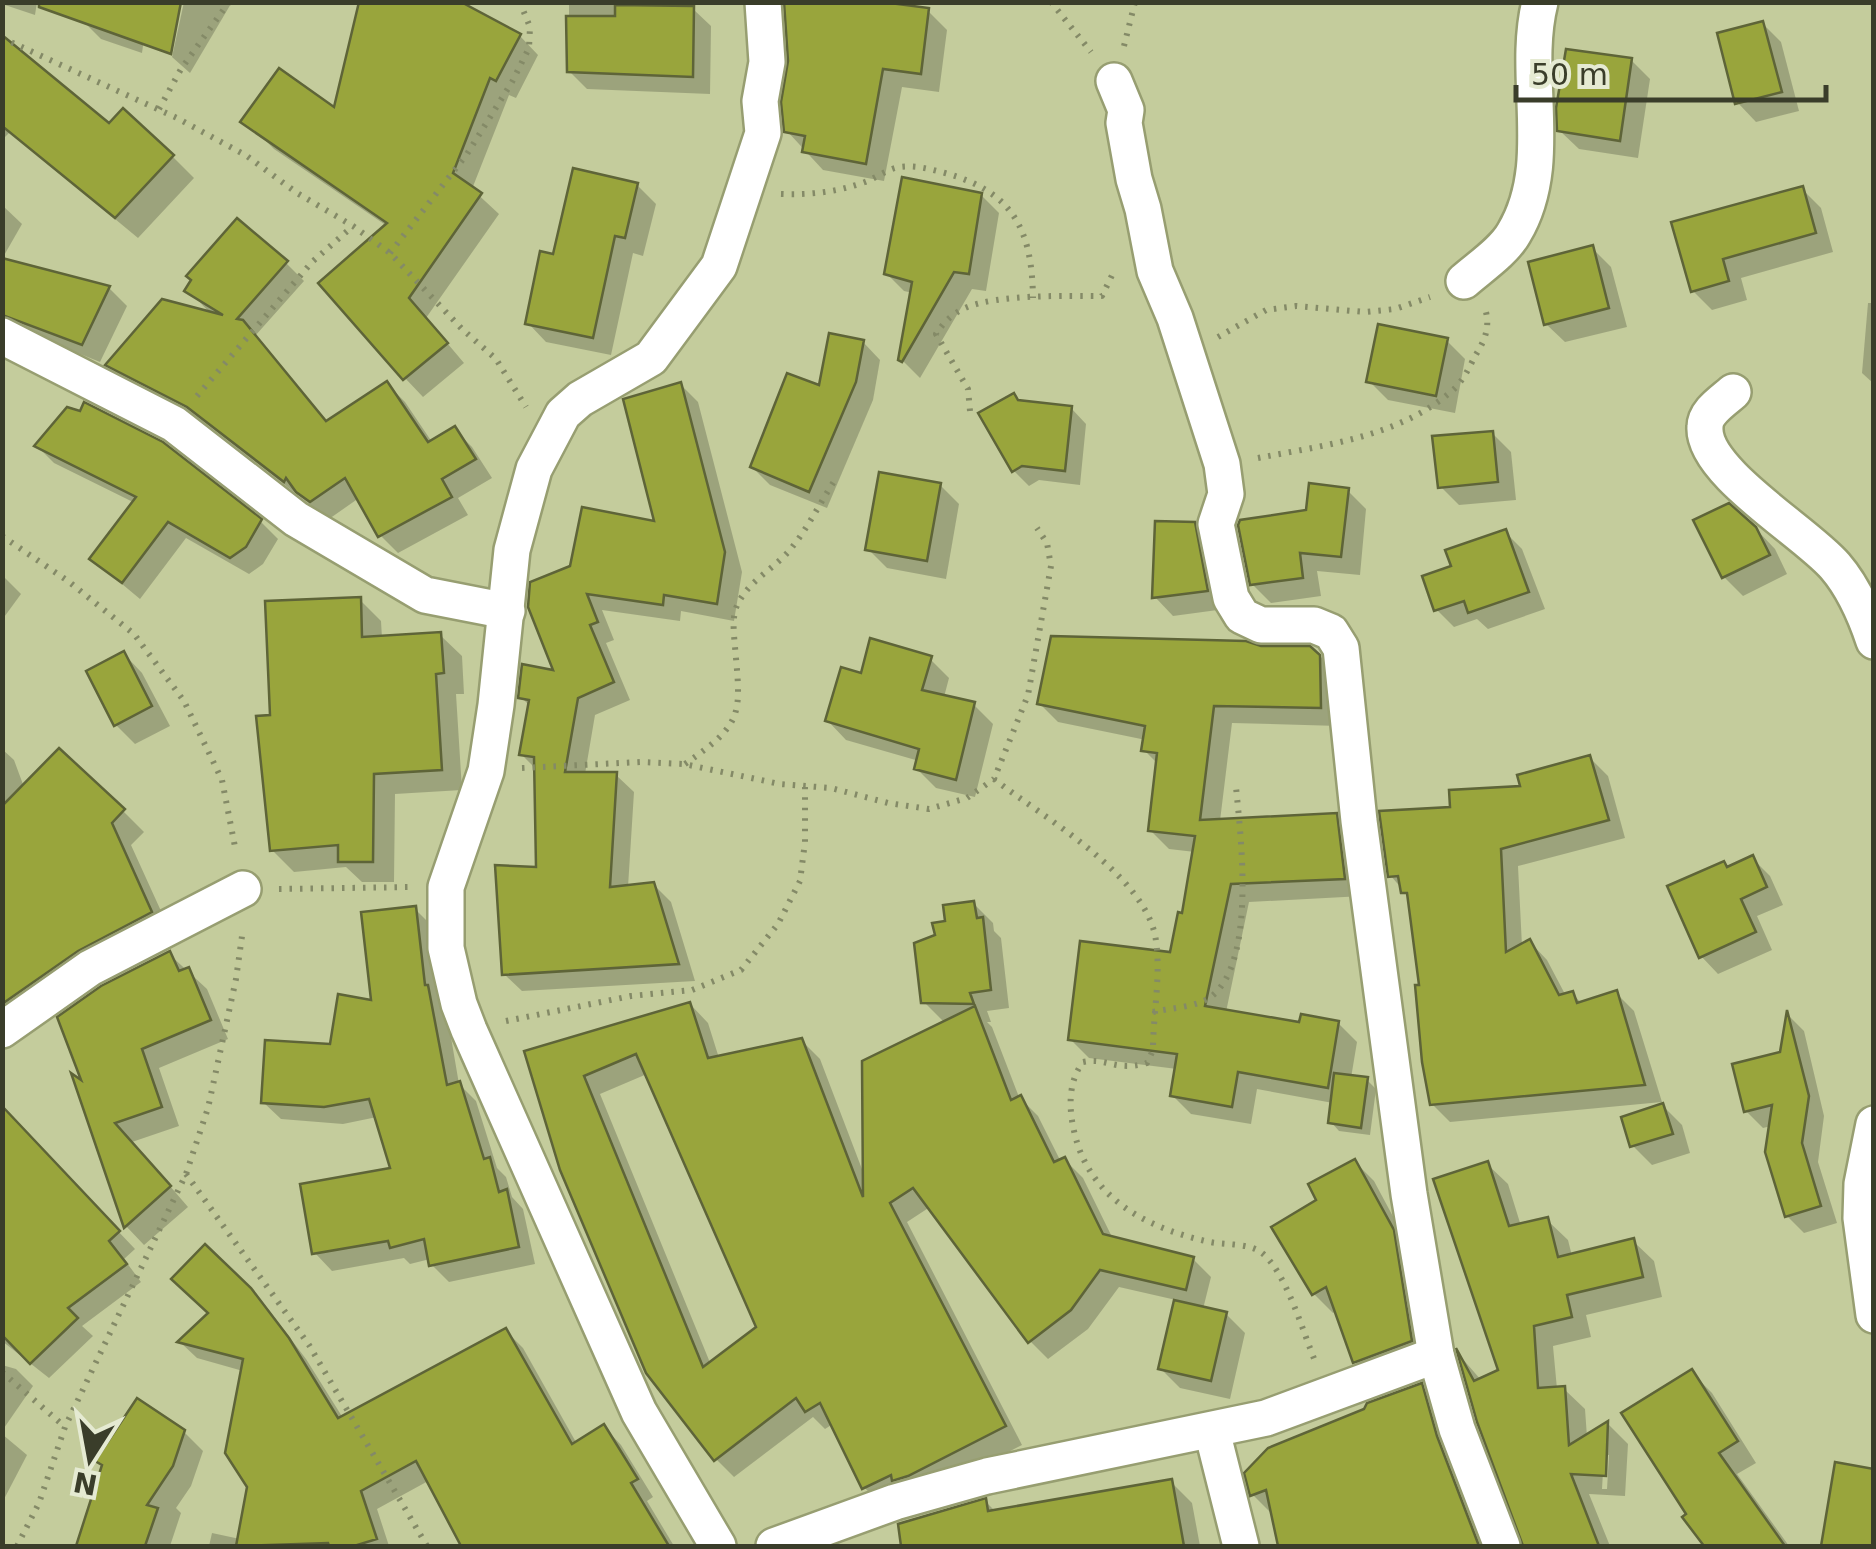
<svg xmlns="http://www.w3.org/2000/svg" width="1876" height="1549" viewBox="0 0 1876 1549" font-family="'DejaVu Sans',sans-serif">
<rect width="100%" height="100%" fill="#c4cc9c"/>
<g fill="#0003" fill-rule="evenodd">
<polygon points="3,2 37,2 35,15 5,5"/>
<polygon points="149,2 142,53 101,39 84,22"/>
<polygon points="184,2 232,2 190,73 172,57"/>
<polygon points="569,2 658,2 657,8 693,9 711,26 710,94 587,89 569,71"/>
<polygon points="787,2 891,2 891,6 928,11 947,30 939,92 902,87 884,181 823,170 787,131 791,61"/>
<polygon points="1762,23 1781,42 1799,111 1756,122 1738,103"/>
<polygon points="520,36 538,55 516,98 509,95 472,189 499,214 426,318 464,363 423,397 405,378 387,226 274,149 255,130 335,111"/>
<polygon points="2,38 109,126 172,156 194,178 138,238 10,132 2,140"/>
<polygon points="1631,60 1650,79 1638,158 1579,149 1559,130"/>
<polygon points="637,185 656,204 643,256 633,253 611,355 546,342 528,323 555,257"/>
<polygon points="1802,189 1821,208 1833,252 1741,278 1747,300 1712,310 1693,291 1674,224"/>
<polygon points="981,195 999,213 986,291 972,289 920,378 901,359 913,293 904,291 886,273"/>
<polygon points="2,205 22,224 2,259"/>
<polygon points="1592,248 1611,267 1627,327 1565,342 1546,324"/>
<polygon points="2,261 109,288 127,306 100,362 31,334 2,330"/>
<polygon points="286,263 304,281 255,336 328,423 387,384 405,402 432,442 454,429 472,447 492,478 458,498 468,515 398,553 380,535 359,498 329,519 205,423 126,382 108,365 212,315 188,290"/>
<polygon points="1868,303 1874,303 1874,384 1862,373"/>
<polygon points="1446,340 1465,359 1455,413 1388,400 1369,381"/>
<polygon points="863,342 880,360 873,400 827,508 770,485 752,467"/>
<polygon points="680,384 698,402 742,572 734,621 681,611 680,621 602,610 614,640 606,643 630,700 595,715 585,774 616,775 634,792 628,887 653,884 671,902 695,981 522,991 504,974 539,870 537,770 521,754 530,706 521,697 557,673 530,606 658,524"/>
<polygon points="1021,403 1071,408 1086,424 1080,485 1039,480 1029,486 1014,471"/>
<polygon points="1492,433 1511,452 1516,500 1459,505 1440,486"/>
<polygon points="37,446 260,521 278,539 263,564 249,574 186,538 140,599 92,559 135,503 54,463"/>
<polygon points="940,485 959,504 946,579 887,568 868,549"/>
<polygon points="1347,490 1366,509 1360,575 1317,571 1321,596 1271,603 1252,584 1309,512"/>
<polygon points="1194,525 1214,544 1225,609 1173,616 1155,597"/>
<polygon points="1755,528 1775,549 1787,574 1743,596 1724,577"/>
<polygon points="1505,532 1522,549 1545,609 1488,629 1477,619 1454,627 1437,610 1454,567"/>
<polygon points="2,575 21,594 2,620"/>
<polygon points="360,600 381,621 382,638 440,635 462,656 464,694 456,694 462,790 395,794 394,882 362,882 346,867 294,872 272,850 273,717"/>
<polygon points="1261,649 1316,652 1334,670 1339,726 1232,723 1220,821 1336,816 1355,835 1363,896 1249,902 1226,1012 1301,1025 1338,1023 1357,1042 1351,1078 1367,1080 1376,1089 1370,1135 1339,1131 1331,1122 1333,1103 1257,1089 1251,1124 1191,1114 1172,1095 1177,1069 1089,1058 1070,1039 1172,955 1184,916 1195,852 1169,849 1150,830 1158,764 1144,750 1146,740 1058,722 1039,703"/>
<polygon points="124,654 142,673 170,726 135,744 116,725 89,672"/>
<polygon points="930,659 949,678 944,697 974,705 993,724 975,797 936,788 917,769 919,761 846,740 828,721 863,676"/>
<polygon points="2,749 14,760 24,787 123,811 144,832 131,845 171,933 2,1037"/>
<polygon points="1590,758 1608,776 1625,838 1518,866 1522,946 1530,942 1547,960 1566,996 1573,994 1582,1004 1616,993 1634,1011 1662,1102 1450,1122 1432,1104 1410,898 1390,875 1452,810 1523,789"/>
<polygon points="1752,858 1770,876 1783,905 1757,916 1772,950 1718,974 1701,956 1728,869"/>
<path d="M974,904L993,923L994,931L1001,938L1009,1008L987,1011L991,1022H987L992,1027L1019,1097L1038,1116L1061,1162L1065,1160L1083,1178L1113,1239L1193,1259L1211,1277L1203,1309L1226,1314L1245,1333L1230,1399L1180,1388L1161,1369L1176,1300L1119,1287L1088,1329L1048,1359L1030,1341L930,1207L907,1222L1022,1445L927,1494L882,1506L864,1487L833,1424L825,1429L813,1417L734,1477L716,1459L527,1052L690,1004L708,1023L719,1058L801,1040L820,1059L865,1177L945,1023L924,1002L938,936L947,923ZM647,1074L759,1328L711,1365L600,1094Z"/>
<polygon points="415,909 432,926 459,1084 476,1101 497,1168 506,1177 512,1197 523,1209 535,1264 449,1282 432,1265 430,1259 410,1264 404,1258 332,1271 315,1253 394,1170 377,1117 343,1124 281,1119 263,1102 332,1047 374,1003"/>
<polygon points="169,954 207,989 228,1039 159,1068 179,1126 132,1142 188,1207 144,1245 126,1226 75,1079 86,1086"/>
<polygon points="1789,1016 1804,1031 1824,1116 1818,1162 1837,1223 1804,1233 1787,1216 1771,1126 1763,1128 1746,1111 1783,1054"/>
<polygon points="1663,1106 1682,1125 1690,1153 1652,1165 1633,1146"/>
<polygon points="2,1109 135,1249 124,1259 141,1282 82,1326 93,1336 49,1378 2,1341"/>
<polygon points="1355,1162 1374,1181 1412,1252 1430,1360 1374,1381 1355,1362 1337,1310 1333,1313 1314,1294 1319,1200"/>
<path d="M1487,1164L1508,1184L1521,1226L1547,1220L1568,1240L1572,1256L1633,1241L1654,1261L1662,1297L1586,1315L1591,1337L1553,1346L1557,1389H1564L1585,1409L1587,1437L1608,1424L1628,1444L1625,1496L1589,1494L1610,1546H1525L1480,1421L1461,1357L1481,1380L1501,1372ZM1604,1455H1609L1607,1489H1602Z"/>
<polygon points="205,1248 268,1309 306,1359 343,1418 506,1331 523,1348 577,1444 604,1427 621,1445 653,1497 647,1501 674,1546 482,1546 430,1480 377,1509 389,1546 209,1546 212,1533 240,1539 249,1486 243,1371 197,1358 180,1342 211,1314"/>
<polygon points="2,1365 16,1369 33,1386 2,1431"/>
<polygon points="1691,1372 1712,1393 1756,1463 1737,1474 1789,1546 1707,1546 1686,1517"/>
<polygon points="1421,1386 1442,1406 1490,1546 1371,1546 1359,1521 1340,1528 1345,1546 1281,1546 1274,1516 1252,1494"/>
<polygon points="184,1432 203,1451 191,1486 176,1508 181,1513 170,1546 82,1546 79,1544"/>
<polygon points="2,1434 27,1455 2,1503"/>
<polygon points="1171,1482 1192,1503 1200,1546 904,1546 901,1525 985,1501 996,1512"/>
</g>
<g fill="#99a53c" stroke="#5e6438" stroke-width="2.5" fill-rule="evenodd">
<polygon points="39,2 181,2 171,54 39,7"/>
<polygon points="359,2 461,2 521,34 496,81 490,78 453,173 482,193 409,298 448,343 403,380 318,283 387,223 240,122 279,68 334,107"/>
<polygon points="784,2 882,2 929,8 921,74 883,69 866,164 802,152 805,136 784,132 781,102 788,61"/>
<polygon points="615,5 694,6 693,77 567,72 566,16 615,16"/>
<polygon points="1763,21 1782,92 1735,104 1717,33"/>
<polygon points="2,35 109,123 123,108 174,155 115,218 2,126"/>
<polygon points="1566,49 1632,58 1620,141 1557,131 1556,108"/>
<polygon points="573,168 638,183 625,238 615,236 593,338 525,324 540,251 553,254"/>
<polygon points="902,177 982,193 969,274 954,272 902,362 898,360 912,282 884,274"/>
<polygon points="1803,186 1816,233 1723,259 1729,281 1691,292 1671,222"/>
<polygon points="237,218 288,261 237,319 243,320 326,421 387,381 428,442 455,426 476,459 442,479 452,497 378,537 345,478 310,502 296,492 286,478 284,482 187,407 105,365 162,299 223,315 184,291 191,280 186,276"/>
<polygon points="1593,245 1609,308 1544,325 1528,262"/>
<polygon points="2,258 110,286 82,345 2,315"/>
<polygon points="1378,324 1448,338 1436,396 1366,382"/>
<polygon points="829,333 864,340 856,382 809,492 750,467 787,373 819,385"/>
<polygon points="681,382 725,552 717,604 664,595 663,605 587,594 598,622 590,625 614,682 578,698 565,772 617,772 610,887 654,882 679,964 502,975 495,865 536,867 534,757 519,755 529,700 518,698 522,664 553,670 528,607 530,582 570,566 582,507 654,521 623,399"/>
<polygon points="1014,393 1018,400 1072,406 1065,471 1022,466 1012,472 978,413"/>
<polygon points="84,402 163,442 262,519 246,547 230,558 168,522 122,583 89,559 136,497 34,446 67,407 80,411"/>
<polygon points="1493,431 1498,482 1438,488 1432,436"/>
<polygon points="879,472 941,483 927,561 865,550"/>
<polygon points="1309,483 1349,488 1341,557 1300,553 1303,578 1250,585 1238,525 1240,520 1306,510"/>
<polygon points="1729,503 1756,527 1770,555 1722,578 1693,520"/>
<polygon points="1155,521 1195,522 1208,591 1152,598"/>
<polygon points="1506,529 1529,592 1468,613 1464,601 1434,611 1422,576 1451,566 1445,550"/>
<polygon points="361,597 362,637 441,632 444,673 436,674 442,770 374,774 373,862 338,862 338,845 270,851 256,716 270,715 265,601"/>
<polygon points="1051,636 1246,641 1261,646 1310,646 1320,655 1321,708 1214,706 1200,820 1337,813 1345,879 1231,884 1205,1006 1299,1022 1301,1014 1339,1021 1328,1088 1238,1072 1232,1107 1170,1096 1177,1054 1068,1040 1080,941 1170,952 1178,912 1182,913 1195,836 1148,831 1157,753 1141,751 1145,726 1037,704"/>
<polygon points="870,638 932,656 922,690 975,702 956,780 914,769 919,749 825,721 841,667 861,673"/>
<polygon points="124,651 152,706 114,726 86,671"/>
<polygon points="59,748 125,809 112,823 152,912 78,951 2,1004 2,806"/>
<polygon points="1590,755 1609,820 1501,849 1506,952 1530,939 1559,995 1573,991 1577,1003 1617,990 1645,1085 1430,1105 1422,1062 1415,985 1419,985 1407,893 1401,893 1398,876 1388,877 1379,811 1450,807 1449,790 1520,786 1517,775"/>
<polygon points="1753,855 1767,887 1741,899 1756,932 1699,958 1667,886 1724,861 1727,867"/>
<polygon points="974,901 977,918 983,917 991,990 970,993 974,1004 921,1003 914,943 935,935 932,923 945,921 943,905"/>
<polygon points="416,906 425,985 428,985 447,1085 460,1081 484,1159 490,1157 499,1192 507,1189 519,1247 429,1266 424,1239 390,1248 388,1241 312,1254 300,1184 390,1168 369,1099 324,1107 261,1103 265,1040 330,1044 338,994 371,1000 361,912"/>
<polygon points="170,951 179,971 189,967 211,1020 142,1049 162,1107 115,1123 171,1186 124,1228 71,1073 81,1080 57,1017 101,986"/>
<path d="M690,1002L708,1058L802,1038L863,1197L862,1061L975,1006L1011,1100L1021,1095L1054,1162L1065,1157L1103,1234L1194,1257L1186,1290L1100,1270L1071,1310L1028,1343L913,1188L890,1203L1006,1426L908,1476L892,1481L891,1475L862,1489L820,1403L805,1412L796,1398L714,1461L646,1373L560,1170L524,1051ZM636,1054L756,1327L703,1367L584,1076Z"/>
<polygon points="1787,1010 1809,1096 1802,1143 1821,1206 1785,1217 1765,1152 1772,1105 1744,1112 1732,1064 1780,1052"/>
<polygon points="1334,1073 1368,1077 1361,1128 1328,1123"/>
<polygon points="1663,1103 1673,1134 1630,1147 1621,1117"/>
<polygon points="2,1106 120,1231 109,1241 127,1264 68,1308 78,1318 30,1364 2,1335"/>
<polygon points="1355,1159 1394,1230 1412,1341 1353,1363 1326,1287 1312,1295 1271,1227 1316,1200 1308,1184"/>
<polygon points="1488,1161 1509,1226 1548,1217 1558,1257 1634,1238 1643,1277 1567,1295 1572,1317 1534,1326 1538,1388 1565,1386 1569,1445 1608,1421 1606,1476 1571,1474 1599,1546 1523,1546 1477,1422 1456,1348 1474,1381 1498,1370 1433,1179"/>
<polygon points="205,1244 251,1288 289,1338 338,1418 506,1328 572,1444 604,1424 638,1479 631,1483 669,1546 461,1546 416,1461 361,1491 377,1539 354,1546 329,1546 328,1543 236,1546 247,1487 225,1453 243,1359 177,1342 208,1313 171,1279"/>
<polygon points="1174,1300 1227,1312 1211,1381 1158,1369"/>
<polygon points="1692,1369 1738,1441 1719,1453 1785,1546 1704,1546 1682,1517 1686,1514 1621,1413"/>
<polygon points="1422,1383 1437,1436 1479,1546 1278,1546 1266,1490 1250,1496 1244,1473 1268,1448 1364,1409 1367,1403"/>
<polygon points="137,1398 185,1430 173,1466 147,1505 158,1508 145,1546 76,1546 102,1465 95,1461"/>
<polygon points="1835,1462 1874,1469 1874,1546 1821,1546"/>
<polygon points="1172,1479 1184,1546 901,1546 898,1524 986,1498 988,1511"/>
</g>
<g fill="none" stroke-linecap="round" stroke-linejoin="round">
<defs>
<g id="street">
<polyline points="1114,81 1126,110 1124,123 1134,179 1143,209 1155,271 1175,318 1222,464 1226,494 1216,524 1231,598 1242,616 1261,625 1314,625 1331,632 1341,648 1359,821 1409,1194 1436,1355 1457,1429 1502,1546"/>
<path d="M1464,281C1480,267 1504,251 1514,233C1556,163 1521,77 1540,2"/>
<polyline points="2,336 174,424 296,519 425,595 507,611"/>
<path d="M1733,392C1723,401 1705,412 1705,427C1702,472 1806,532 1835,566C1854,588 1865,614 1874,641"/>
<polyline points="2,1030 90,968 243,889"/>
<polyline points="1874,1124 1862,1184 1861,1218 1874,1315"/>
<polyline points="1212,1431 1241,1546"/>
<polyline points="718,1546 639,1412 469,1030 459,1004 446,948 446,887 486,771 496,705 512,550 534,469 563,414 580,399 651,358 719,266 763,133 760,101 767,62 763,2"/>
<polyline points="774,1546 895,1502 987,1476 1266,1418 1436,1355"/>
</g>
</defs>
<use href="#street" stroke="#979e71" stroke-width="40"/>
<g stroke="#848a67" stroke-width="6" stroke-dasharray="2.5 8" stroke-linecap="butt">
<polyline points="1051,2 1091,52"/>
<polyline points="2,38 177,118 247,156 297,193 353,226 390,253 462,329 496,359 526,407"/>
<polyline points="1124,46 1135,2"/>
<polyline points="159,109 181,69 229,2"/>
<path d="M781,194C811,195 837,192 865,182C876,178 887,169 900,167C915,165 930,169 945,173C1013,192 1032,229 1033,298"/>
<polyline points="390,253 467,154 512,82 529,48 530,27 521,5"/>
<polyline points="1218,337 1266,310 1296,306 1365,312 1395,309 1430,297"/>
<polyline points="197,396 312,262 353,226"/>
<path d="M970,411L968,389L936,334C944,322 952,314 965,308C997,294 1067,296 1102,296L1115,269"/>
<path d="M1258,458C1325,445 1401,437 1454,389C1463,381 1470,366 1475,356C1484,342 1490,329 1486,312"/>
<polyline points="2,536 68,581 134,634 184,701 222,780 236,852"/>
<path d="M685,764C744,723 741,715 735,647C734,635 732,620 736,608C747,580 776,569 793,546C809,526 821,501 835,480"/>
<polyline points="522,768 640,762 684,764 780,784 831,788 888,803 929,809 967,798 994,779 1028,695 1051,566 1047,543 1037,528"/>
<path d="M994,779C1042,817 1148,876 1156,941C1161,976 1153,1015 1153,1050L1147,1063C1115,1072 1107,1057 1083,1062C1067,1083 1069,1112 1075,1135C1091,1200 1149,1229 1210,1242C1225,1245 1250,1243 1262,1253C1286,1272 1303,1332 1315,1361"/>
<polyline points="279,889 412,887"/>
<path d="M1153,1012C1170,1008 1199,1007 1212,996C1256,960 1241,839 1236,787"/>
<polyline points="506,1021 631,996 692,990 741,970 778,924 800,881 805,842 805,787"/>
<polyline points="186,1174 309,1345 427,1546"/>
<polyline points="2,1372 65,1427"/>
<polyline points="17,1546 39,1503 65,1427 186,1174 208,1108 236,979 243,929"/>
</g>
<use href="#street" stroke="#fff" stroke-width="35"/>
</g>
<rect width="1876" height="1549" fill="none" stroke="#3a3d2a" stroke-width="10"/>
<g transform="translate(90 1459) rotate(191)" stroke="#e5ead2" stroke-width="8" paint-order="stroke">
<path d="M0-8L18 38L0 25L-18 38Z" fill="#3a3d2a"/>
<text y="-15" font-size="28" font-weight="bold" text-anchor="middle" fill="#3a3d2a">N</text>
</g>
<path d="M1516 85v15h310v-15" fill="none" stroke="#3a3d2a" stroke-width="5"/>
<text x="1531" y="85" font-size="30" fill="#3a3d2a" stroke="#e5ead2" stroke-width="8" paint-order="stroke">50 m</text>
</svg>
